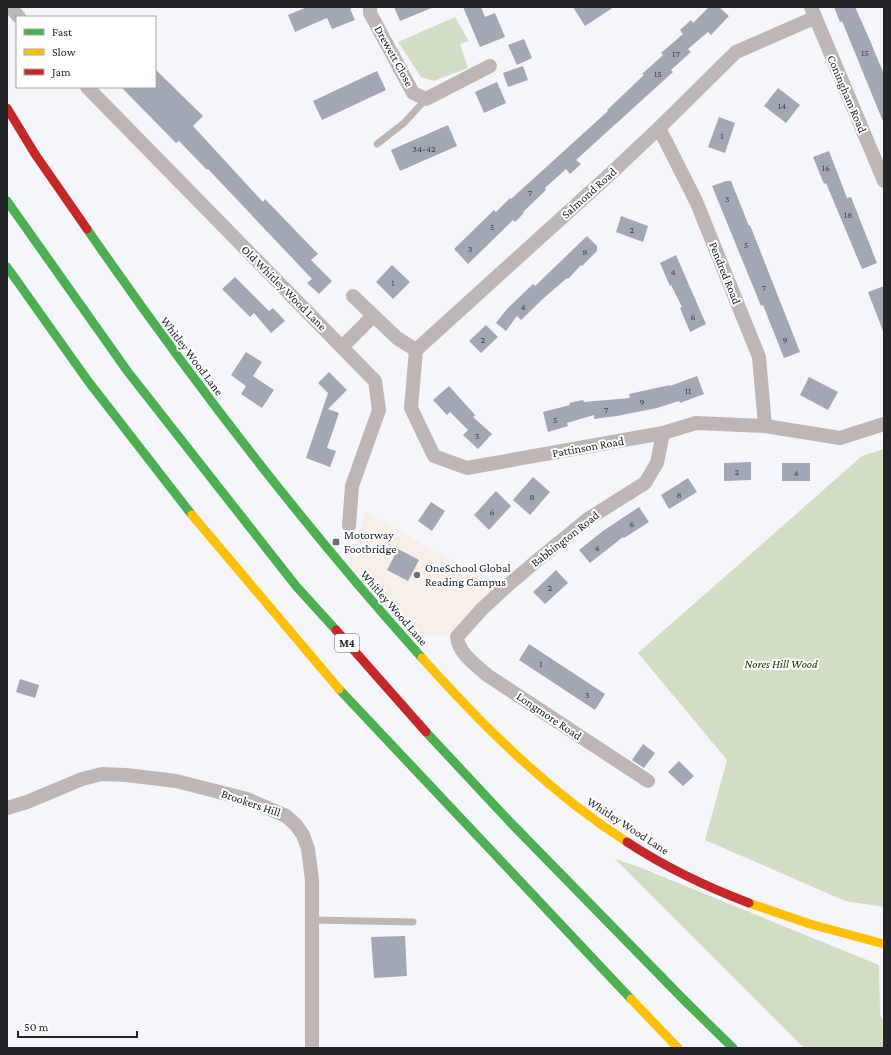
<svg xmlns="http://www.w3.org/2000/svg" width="891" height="1055" viewBox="0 0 891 1055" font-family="'Crimson Pro',serif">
<rect width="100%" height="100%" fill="#f4f6fc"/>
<polygon fill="#f6eee7" points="366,512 496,586 448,636 412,637 348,563"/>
<g fill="#d2dec3">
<polygon points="455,17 469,41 460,44 468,68 434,81 421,77 398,42"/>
<polygon points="884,449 884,907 845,901 705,840 727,760 638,653 862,456"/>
<polygon points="615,859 639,867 879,965 880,1015 884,1021 884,1048 804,1048"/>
</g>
<g fill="#a2a7b6">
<polygon points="307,7 354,7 350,9 355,20 332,29 327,18 295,32 288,15"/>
<polygon points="394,7 434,7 400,21"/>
<polygon points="463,7 481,7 485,17 495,13 505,37 480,47"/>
<polygon points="573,7 614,7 585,26"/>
<polygon points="709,7 719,7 729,16 711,35 708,32 688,49 691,52 671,70 673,72 576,160 581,164 570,174 566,169 545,188 546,190 523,212 524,213 515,222 513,220 468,264 454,249 494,210 496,212 510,198 511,199 608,111 607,110 644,75 642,74 663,55 661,53 683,34 680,30 691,20 693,23"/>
<polygon points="834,7 855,7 868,36 884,74 884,124 842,21 840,22"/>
<polygon points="524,39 532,58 517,65 508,45"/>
<polygon points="523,66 528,80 508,87 503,73"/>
<polygon points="155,69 203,116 193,126 263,202 265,199 318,254 311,260 332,281 319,294 307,283 312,279 208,169 207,170 179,141 176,143 121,87 155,87"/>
<polygon points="377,71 386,90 322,120 313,101"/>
<polygon points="497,82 506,103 484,113 475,92"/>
<polygon points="778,88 800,105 786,123 764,106"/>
<polygon points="719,117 735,123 725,153 708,147"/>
<polygon points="448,125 457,146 400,171 391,150"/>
<polygon points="829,151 847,198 851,197 877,263 862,269 826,183 824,184 813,157"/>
<polygon points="726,181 731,181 749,226 750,225 800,352 784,358 763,305 761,306 712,186"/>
<polygon points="621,216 648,226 643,242 616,232"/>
<polygon points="587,236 597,246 597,251 582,266 581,265 568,279 567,278 545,297 521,320 517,316 506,331 496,323 507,309 533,284 535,286"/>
<polygon points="676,255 706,324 690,332 680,308 682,307 671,285 670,286 660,263"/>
<polygon points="392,265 410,282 393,299 376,282"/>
<polygon points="235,277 269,311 273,308 285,321 271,333 254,313 250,317 222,289"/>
<polygon points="884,286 884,331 883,331 868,292"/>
<polygon points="486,325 498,337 481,353 469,341"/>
<polygon points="246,352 262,362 253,376 274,390 262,408 241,394 246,386 231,375"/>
<polygon points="329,372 347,390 328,409 339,413 327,448 336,451 330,467 306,458 328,393 318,383"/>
<polygon points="697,376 704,394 680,403 679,401 657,408 617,416 594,419 594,415 567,423 568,426 548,432 543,412 570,405 569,403 583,400 584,402 630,398 629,394 670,385 670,386"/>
<polygon points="809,377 838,392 828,410 800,395"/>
<polygon points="449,386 475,415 473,417 492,434 478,449 463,435 468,430 450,412 447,415 433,400"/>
<polygon points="751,462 751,480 724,481 724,463"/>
<rect x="782" y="463" width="28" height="18"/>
<polygon points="533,477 550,492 530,515 513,500"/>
<polygon points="688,478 697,492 669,509 661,495"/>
<polygon points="496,491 511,506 489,530 474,515"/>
<polygon points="431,502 445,511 432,531 418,521"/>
<polygon points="639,507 649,522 624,538 623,537 590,563 579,550 603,531"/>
<polygon points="398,549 419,560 408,581 387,570"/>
<polygon points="556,570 568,583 545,604 533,592"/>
<polygon points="529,644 605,694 595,710 519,660"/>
<polygon points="20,679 39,685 35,698 16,692"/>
<polygon points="643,744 655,753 644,768 632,760"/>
<polygon points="679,761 694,776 683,786 668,772"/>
<polygon points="405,936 407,976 374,978 371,937"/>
</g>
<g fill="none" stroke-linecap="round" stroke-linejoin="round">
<g stroke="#c0b5b5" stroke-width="7">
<polyline points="377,144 404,123 426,99"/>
<polyline points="313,920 413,922"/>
</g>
<g stroke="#c0b5b5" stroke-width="14">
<polyline points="370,7 370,13 413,93 426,99 490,66"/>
<polyline points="811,7 884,181"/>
<polyline points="13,10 19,17"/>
<polyline points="87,87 375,381 379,410 352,486 349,526"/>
<polyline points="659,128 696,201 759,357 765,426"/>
<polyline points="353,296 397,338 416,350"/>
<polyline points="342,347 373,316"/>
<polyline points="416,350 411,408 434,456 467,468 663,433 696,423 765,426 840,438 884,424"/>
<polyline points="416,350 608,176 659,128 736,52 814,18"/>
<path d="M648,781L487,675C475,664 459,654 457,637L482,609L507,586L540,558L588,519L645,483L657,463L663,433"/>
<polyline points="7,808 27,802 82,779 102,774 126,775 176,781 247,799 286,816 296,825 303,835 308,849 312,880 312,1048"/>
</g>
<g stroke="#4caf50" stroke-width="9">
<polyline points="7,201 128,372 296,586 336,630"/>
<path d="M87,229C190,378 301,523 422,658"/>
<polyline points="7,267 88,381 192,515"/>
<polyline points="339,689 631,999"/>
<polyline points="426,732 510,822 686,1002 733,1048"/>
</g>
<g stroke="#ffc107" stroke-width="9">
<polyline points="192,515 339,689"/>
<path d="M422,658C484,727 549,792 627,842"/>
<polyline points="749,903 810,924 884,944"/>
<polyline points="631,999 678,1048"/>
</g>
<g stroke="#c62828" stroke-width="9">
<polyline points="7,108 35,154 87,229"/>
<polyline points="336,630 426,732"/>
<path d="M627,842C665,867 707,887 749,903"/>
</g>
</g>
<g fill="#6c6e73" stroke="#fff" stroke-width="1.5">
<rect x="332" y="538" width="8" height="8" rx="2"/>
<circle cx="417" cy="575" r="4"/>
</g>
<g text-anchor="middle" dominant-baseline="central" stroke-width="4" stroke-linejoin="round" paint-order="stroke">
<g font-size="10" fill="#43464c">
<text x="865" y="52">15</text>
<text x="676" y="53">17</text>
<text x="658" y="73">15</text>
<text x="782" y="105">14</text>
<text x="722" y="135">1</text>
<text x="424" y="148">34-42</text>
<text x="826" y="167">16</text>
<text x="530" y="192">7</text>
<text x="727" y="198">3</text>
<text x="848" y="214">18</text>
<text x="492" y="226">5</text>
<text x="632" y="229">2</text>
<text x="746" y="244">5</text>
<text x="470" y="248">3</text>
<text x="585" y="251">8</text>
<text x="673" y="271">4</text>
<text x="393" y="282">1</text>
<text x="764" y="287">7</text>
<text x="523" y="306">4</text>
<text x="693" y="316">6</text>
<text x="483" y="339">2</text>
<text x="785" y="339">9</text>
<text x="688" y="390">11</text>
<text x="642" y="401">9</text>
<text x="606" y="409">7</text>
<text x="555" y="419">5</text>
<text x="477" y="435">3</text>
<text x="737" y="471">2</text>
<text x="796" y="472">4</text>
<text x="679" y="494">8</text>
<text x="532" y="496">8</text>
<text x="492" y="511">6</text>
<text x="632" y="523">6</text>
<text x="597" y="547">4</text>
<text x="550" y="587">2</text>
<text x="541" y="663">1</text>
<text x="587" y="694">3</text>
</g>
<rect fill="#fff" stroke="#656669" stroke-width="1" x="335" y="634" width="24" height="18" rx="3"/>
<g font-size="11" font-weight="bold" fill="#232529">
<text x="347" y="643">M4</text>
</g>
<g font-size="12" fill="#232529" stroke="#fff">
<text transform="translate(394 56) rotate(61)">Drewett Close</text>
<text transform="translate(847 94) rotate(67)">Coningham Road</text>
<text transform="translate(589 193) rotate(-42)">Salmond Road</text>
<text transform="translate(725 273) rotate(68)">Pendred Road</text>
<text transform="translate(284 288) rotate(45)">Old Whitley Wood Lane</text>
<text transform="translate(192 356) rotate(53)">Whitley Wood Lane</text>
<text transform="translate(588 447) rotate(-10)">Pattinson Road</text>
<text transform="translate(565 539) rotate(-38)">Babbington Road</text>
<text transform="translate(394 608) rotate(49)">Whitley Wood Lane</text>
<text transform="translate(549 716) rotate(34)">Longmore Road</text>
<text transform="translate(251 803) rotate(19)">Brookers Hill</text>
<text transform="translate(628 826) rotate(33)">Whitley Wood Lane</text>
</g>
<g font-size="12" fill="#232529" stroke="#fff" text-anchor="start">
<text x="344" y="535">Motorway<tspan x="344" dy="14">Footbridge</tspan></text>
<text x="425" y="568">OneSchool Global<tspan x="425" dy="14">Reading Campus</tspan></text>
</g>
<g font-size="12" font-style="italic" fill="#243300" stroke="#fff">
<text x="781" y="664">Nores Hill Wood</text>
</g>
</g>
<rect width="891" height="1055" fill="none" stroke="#232529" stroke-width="16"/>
<rect x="16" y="16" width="140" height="72" fill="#ffffff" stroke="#a7a8a9"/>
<rect x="24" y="29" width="20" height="6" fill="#4caf50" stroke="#a7a8a9"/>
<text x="52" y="36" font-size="12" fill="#232529">Fast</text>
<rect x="24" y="49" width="20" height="6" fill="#ffc107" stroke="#a7a8a9"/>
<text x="52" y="56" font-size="12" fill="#232529">Slow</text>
<rect x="24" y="69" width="20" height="6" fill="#c62828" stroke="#a7a8a9"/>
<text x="52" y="76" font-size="12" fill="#232529">Jam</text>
<path d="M18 1031v6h119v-6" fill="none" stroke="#232529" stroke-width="2"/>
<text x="24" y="1031" font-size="12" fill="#232529" stroke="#ffffff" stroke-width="3" paint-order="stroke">50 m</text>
</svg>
